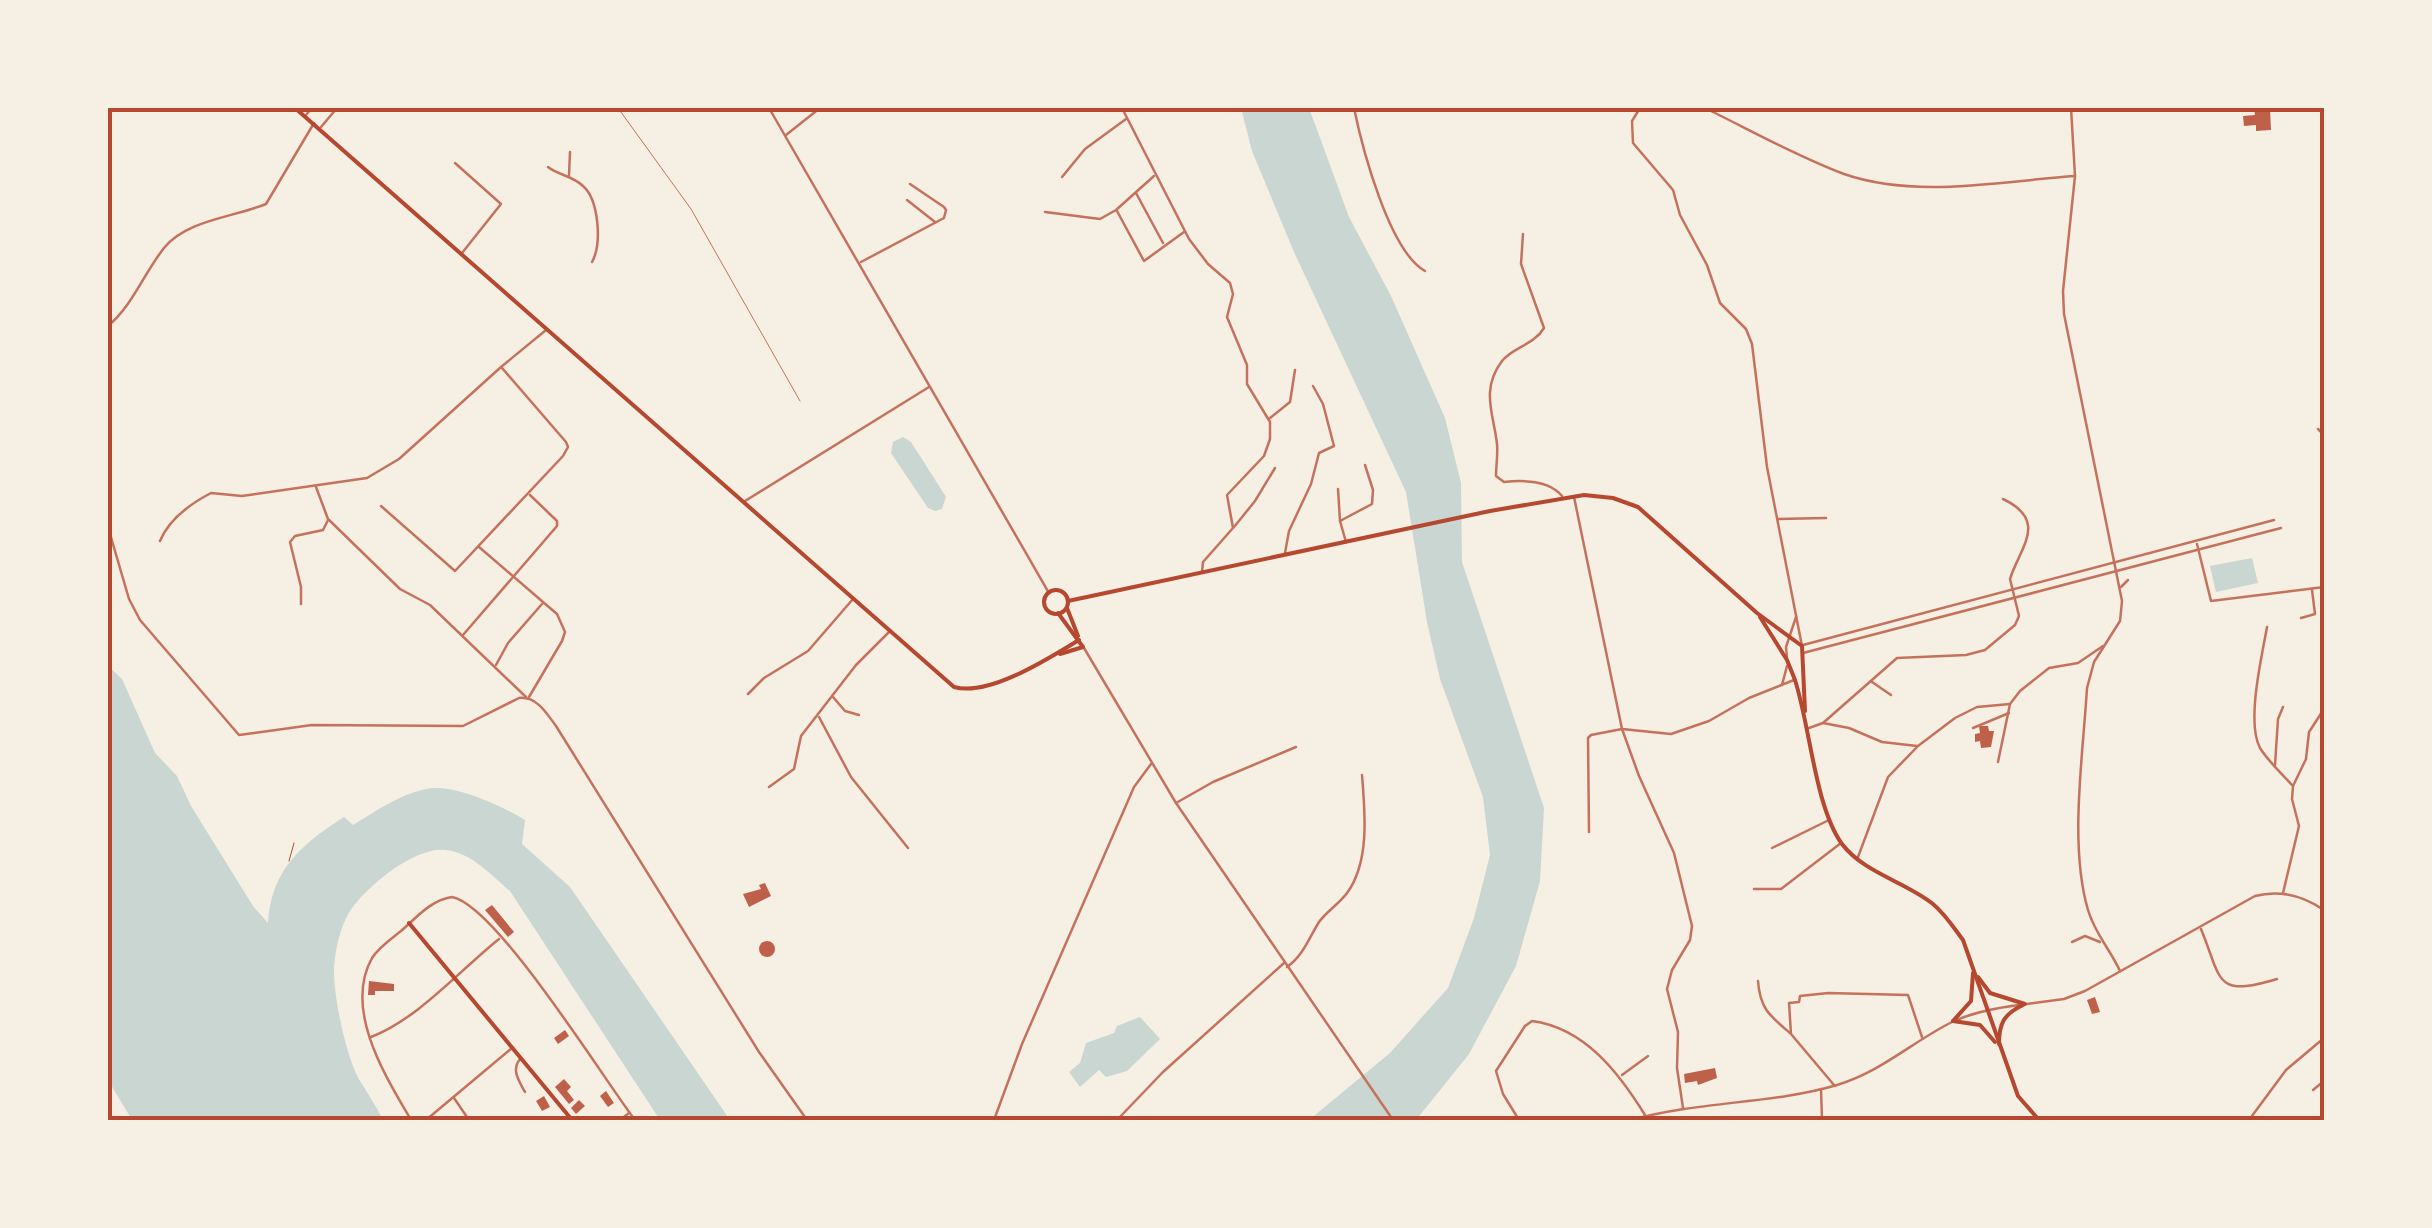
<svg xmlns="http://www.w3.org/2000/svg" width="2432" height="1228" viewBox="0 0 2432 1228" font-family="'Roboto Serif',serif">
<rect width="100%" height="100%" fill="#f6efe4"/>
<g fill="#c9d6d2">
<polygon points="1241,108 1309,108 1349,217 1391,296 1445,418 1461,483 1462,562 1544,808 1540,881 1516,966 1469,1054 1416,1120 1309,1120 1390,1053 1448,988 1474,918 1490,855 1483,797 1440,679 1427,622 1406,492 1294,252 1252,151"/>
<polygon points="903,437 911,442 946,497 942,509 935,511 928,508 891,453 893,442"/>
<polygon points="2252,558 2258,583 2216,592 2210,566"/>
<path d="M108,666L122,679L155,753L177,776L191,806L253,906L268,923C271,871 300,845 344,817L353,825C376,811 400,794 426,789C453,783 502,806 525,820L522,844L570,887L730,1120H660L510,891C491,875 472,853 446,850C417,846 374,881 356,903C341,920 336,946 334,968C333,994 346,1058 360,1081C368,1094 376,1106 383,1120H132L108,1080Z"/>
<polygon points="1140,1017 1160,1039 1127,1071 1106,1077 1099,1070 1080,1087 1069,1072 1080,1063 1086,1043 1114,1033 1117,1026"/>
</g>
<g fill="#bf614a">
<polygon points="2254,108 2270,108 2271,130 2256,131 2256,125 2244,126 2243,116 2255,115"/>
<polygon points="1979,726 1988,726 1989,731 1994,731 1991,747 1981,748 1980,741 1975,742 1975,734 1980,733"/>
<polygon points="765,883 771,896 749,907 743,894 761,889 759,885"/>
<polygon points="492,905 514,932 508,937 485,910"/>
<circle cx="767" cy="949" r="8"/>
<polygon points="369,981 394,984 394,991 375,991 375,995 368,995"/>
<polygon points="2095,997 2100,1012 2092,1014 2087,1000"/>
<polygon points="565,1030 569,1036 558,1044 554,1038"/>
<polygon points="1715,1068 1717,1078 1698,1085 1697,1081 1685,1083 1684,1074"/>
<polygon points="564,1079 571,1087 567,1091 574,1100 569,1104 555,1087"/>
<polygon points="606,1091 614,1103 608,1107 600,1096"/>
<polygon points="544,1096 550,1107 542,1111 536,1101"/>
<polygon points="579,1100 585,1106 576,1114 571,1108"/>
</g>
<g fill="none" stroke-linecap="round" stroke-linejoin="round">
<polyline stroke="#b5482f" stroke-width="1" points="289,861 294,843"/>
<polyline stroke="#c5725c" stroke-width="1" points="618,108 691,209 800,401"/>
<g stroke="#c5725c" stroke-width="2.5">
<polyline points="1122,108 1189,239 1208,264 1230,283 1233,294 1227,317 1247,365 1247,384 1270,422 1270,439 1264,456 1227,495 1233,528 1203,562 1202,572"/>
<path d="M1354,108C1362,147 1389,251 1425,271"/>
<path d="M1705,108C1750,130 1796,156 1844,174C1916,199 2001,181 2075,176"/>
<path d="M2071,108L2075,176L2063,291L2064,314L2122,601L2120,621L2094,662L2087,688C2083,756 2069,845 2088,910C2095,934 2110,949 2120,971"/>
<polyline points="306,115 312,108"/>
<polyline points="321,127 337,108"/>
<polyline points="786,135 820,108"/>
<polyline points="455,163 501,204 462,253"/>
<path d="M548,167C558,175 573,176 583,186C599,200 602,244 592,262"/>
<polyline points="569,175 570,152"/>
<polyline points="1062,177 1085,149 1126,119"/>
<polyline points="1136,193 1163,243"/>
<polyline points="907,200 935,222"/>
<polyline points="1117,211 1144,261 1184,232"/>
<polyline points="1045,212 1100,219 1116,210 1154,176"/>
<path d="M1523,234L1521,264L1544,328C1534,345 1513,347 1502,361C1480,390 1494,415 1497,444C1498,455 1496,466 1496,476L1504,482C1523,480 1549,480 1562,496"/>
<polyline points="861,262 944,218 946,210 944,207 910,184"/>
<path d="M108,326C133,305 144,273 164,248C186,220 235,217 266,204L314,123"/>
<polyline points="1270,418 1290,402 1295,370"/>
<polyline points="2318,429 2324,435"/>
<polyline points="316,487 328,519 400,589 430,605 526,697"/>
<polyline points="1338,489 1340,521 1346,542"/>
<polyline points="1574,497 1622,729 1639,776 1674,853 1692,926 1690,940 1672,970 1667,989 1678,1032 1677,1068 1683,1108"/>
<polyline points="381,506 455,571 563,456 568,447 566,442 502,368"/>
<polyline points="1778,519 1826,518"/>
<polyline points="1340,521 1372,504 1373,490 1365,465"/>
<path d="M108,527L129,599L140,620L239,735L312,725L463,726L519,698C537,696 547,714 556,726L759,1052L807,1120"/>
<polyline points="1234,527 1255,501 1275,468"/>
<path d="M160,541C169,519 190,504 211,493L242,496L367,478L399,459L501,367L546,330"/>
<polyline points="2197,544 2211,601 2324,587"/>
<polyline points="479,547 557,614 565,632 562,641 529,697"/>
<polyline points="1285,553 1289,531 1311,484 1319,453 1334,446 1323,404 1313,386"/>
<polyline points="2121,587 2128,580"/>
<polyline points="301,604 301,587 290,542 295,536 323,530 328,520"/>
<polyline points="2301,618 2315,614 2312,590"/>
<path d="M2267,627C2262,656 2246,722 2260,748C2268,761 2282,774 2292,785"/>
<polyline points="463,635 557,526 557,521 530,495"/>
<polyline points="1803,645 2274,520"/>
<polyline points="1803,653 2281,528"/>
<polyline points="496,665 508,643 542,604"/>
<polyline points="1872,682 1891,695"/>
<polyline points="748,694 764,678 808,651 853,599"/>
<polyline points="833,697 845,711 859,715"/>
<polyline points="819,717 851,777 908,848"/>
<polyline points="1823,723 1849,728 1882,742 1917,746"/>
<path d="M1809,728L1823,723L1897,658L1966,655L1985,650L2015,625L2019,616L2010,579C2020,547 2049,521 2003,499"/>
<polyline points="1973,728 2009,713"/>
<polyline points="1998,762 2010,704 2020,691 2049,668 2078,663 2103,646"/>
<polyline points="2275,765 2278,719 2283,707"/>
<polyline points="769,787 794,769 801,736 856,665 890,631"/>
<polyline points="1176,803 1213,782 1296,747"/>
<polyline points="1589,832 1588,738 1591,735 1622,729 1671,734 1709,721 1749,698 1794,680"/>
<polyline points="1772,848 1829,820"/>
<polyline points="1858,857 1888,777 1918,746 1955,718 1977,707 2010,704"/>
<polyline points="1754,889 1781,889 1841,843"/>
<polyline points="2283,893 2299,826 2292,799 2293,786 2306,759 2309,732 2324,709"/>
<path d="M2201,929C2222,980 2214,998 2277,979"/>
<polyline points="2072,942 2085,936 2100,942"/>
<path d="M1287,967C1303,956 1309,938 1319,922C1327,911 1339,904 1347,893C1370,862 1365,812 1362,775"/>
<path d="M1758,981C1760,1009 1770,1016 1790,1033"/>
<path d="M371,1037C418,1019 459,971 499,939"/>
<path d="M520,1059C511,1070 519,1081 525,1092"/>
<polyline points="1622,1075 1648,1056"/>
<polyline points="1834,1085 1791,1034 1789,1003 1799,1002 1800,996 1828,993 1908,995 1922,1037"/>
<polyline points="1821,1089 1822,1120"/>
<polyline points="2313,1090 2324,1081"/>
<polyline points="454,1098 469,1120"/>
<path d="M411,1120C386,1077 343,1010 372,958C379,947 391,939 401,931C417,917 431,900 452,897C496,905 603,1078 635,1120"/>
<polyline points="426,1120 512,1048"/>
<polyline points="620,1120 629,1113"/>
<polyline points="994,1120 1022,1044 1134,787 1151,764"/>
<polyline points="1117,1120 1163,1072 1284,963"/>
<path d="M1519,1120L1503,1094L1496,1071L1525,1026L1532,1021C1585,1028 1619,1073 1645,1115"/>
<polyline points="2249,1120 2286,1070 2324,1038"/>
</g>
<g stroke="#c5725c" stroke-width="2.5">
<polyline points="769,108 1049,593"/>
<polyline points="1640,108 1632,121 1633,143 1673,190 1680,215 1707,265 1720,303 1746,329 1752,344 1767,467 1802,646"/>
<polyline points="745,501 929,387"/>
<polyline points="1084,648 1176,803 1393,1120"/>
<polyline points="1787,658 1786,647 1796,617"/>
<polyline points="1782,685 1787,666"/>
<path d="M2027,1004L2064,999L2085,991L2255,896C2281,889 2303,896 2324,910"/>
<path d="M1631,1120C1699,1101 1773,1104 1837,1085C1881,1072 1912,1042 1952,1022C1973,1012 1996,1008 2019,1005"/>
</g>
<g stroke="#b5482f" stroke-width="4">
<path d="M295,108L954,687C989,697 1049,658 1079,640"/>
<circle cx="1056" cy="602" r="12"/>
<polyline points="1068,601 1490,511 1584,495 1613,498 1638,507 1757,613 1802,646 1805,711"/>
<polyline points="1067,608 1078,636"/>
<polyline points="1058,613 1083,647 1060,654"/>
<path d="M1760,617L1787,660L1795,680C1810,726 1815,807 1842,844C1864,873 1906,882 1933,904C1945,914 1954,928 1963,940L2018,1096L2039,1120"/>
<polyline points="409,923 572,1120"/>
<polyline points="1978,977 1990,993 2025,1004"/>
<polyline points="1953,1021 1971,1001 1973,973"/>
<polyline points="1953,1021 1980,1025 1995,1042"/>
<path d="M1999,1044C1999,1023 2004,1014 2023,1005"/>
</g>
</g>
<rect width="2432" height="1228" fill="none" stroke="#f6efe4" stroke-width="220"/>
<rect x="110" y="110" width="2212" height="1008" fill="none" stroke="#b5482f" stroke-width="4"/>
</svg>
